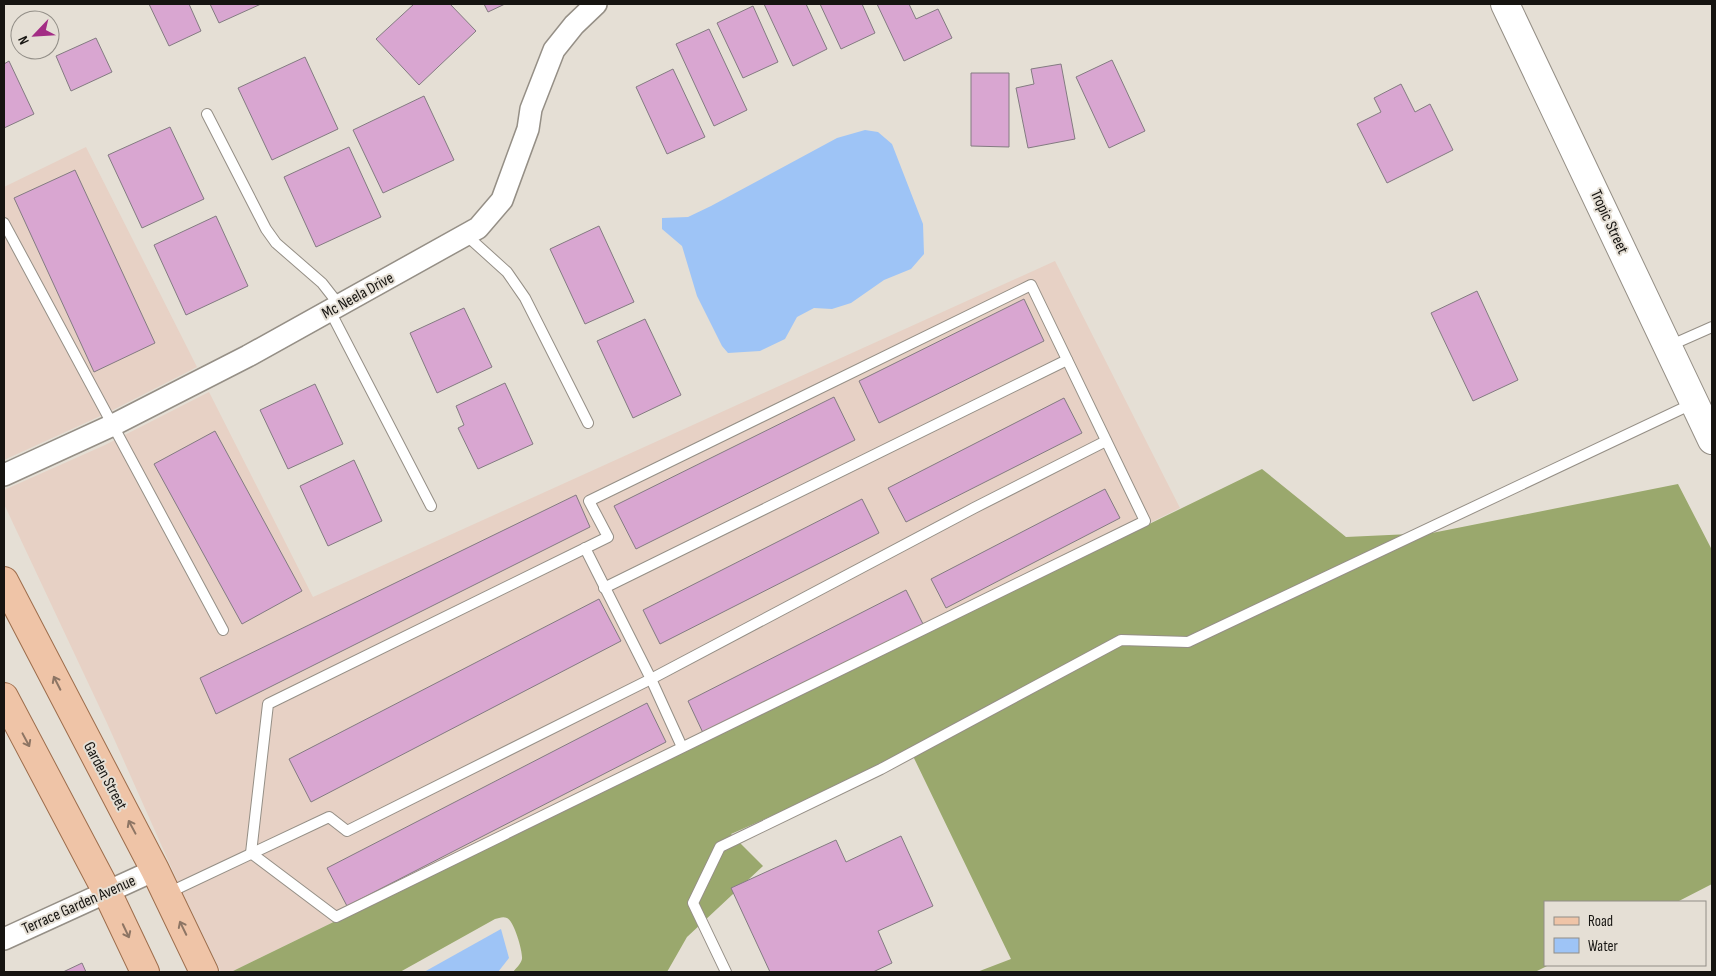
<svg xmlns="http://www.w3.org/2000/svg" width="1716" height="976" viewBox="0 0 1716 976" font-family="'Sofia Sans Condensed',sans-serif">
<rect width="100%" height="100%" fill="#e5dfd5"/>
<g fill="#e7d1c5">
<polygon points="86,147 197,367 107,413 4,460 4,187"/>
<polygon points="1055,261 1180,508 231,972 221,972 180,887 107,723 4,504 4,490 105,445 209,392 313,597"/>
</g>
<path fill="#9aa86d" d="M1262,469L1346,537L1432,533L1678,484L1712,550V884L1677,902H1545V965H1549L1535,972H977L1011,959L912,754L731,834L763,866L687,937L667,972H513C516,968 521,964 522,959C523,952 514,921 507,918C503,916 499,918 495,919L400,972H231Z"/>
<g fill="#9ec4f6">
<polygon points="865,130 878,132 892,144 923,224 924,254 911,269 884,280 851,303 832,309 814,308 797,317 785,339 760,351 728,353 722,346 697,296 682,246 662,229 662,218 688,217 711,206 837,138"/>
<polygon points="501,929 509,958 498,972 424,972"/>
</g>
<g fill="#d9a6d1" stroke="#837b81">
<polygon points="149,4 189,4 201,31 169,46"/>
<polygon points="210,4 261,4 219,23"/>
<polygon points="414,4 450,4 476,31 419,85 376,39"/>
<polygon points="484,4 505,4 488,12"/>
<polygon points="764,4 806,4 827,49 793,66"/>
<polygon points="820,4 862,4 875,33 841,49"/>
<polygon points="877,4 909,4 916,19 938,9 952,38 904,61"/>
<polygon points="753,6 778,62 743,78 717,23"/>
<polygon points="709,29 747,110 714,126 676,44"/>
<polygon points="96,38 112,72 71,91 56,56"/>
<polygon points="305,57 338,129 272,160 238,88"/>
<polygon points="1112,60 1145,131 1109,148 1076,77"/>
<polygon points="9,61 34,114 4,128 4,64"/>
<polygon points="1061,64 1075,139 1028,148 1016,88 1034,84 1031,69"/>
<polygon points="673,69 705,137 667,154 636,87"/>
<polygon points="971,73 1009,73 1009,147 971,146"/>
<polygon points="1401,84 1415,112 1430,104 1453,150 1387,183 1357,124 1381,112 1374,98"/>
<polygon points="424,96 454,160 383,193 353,130"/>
<polygon points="170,127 204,199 142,228 108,155"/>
<polygon points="349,147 381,217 316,247 284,177"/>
<polygon points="75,170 155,343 94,372 14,198"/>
<polygon points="216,216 248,286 186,315 154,245"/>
<polygon points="599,226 634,302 585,324 550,249"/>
<polygon points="1477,291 1518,380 1473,401 1431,313"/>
<polygon points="1024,299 1044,341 879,423 859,381"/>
<polygon points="464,308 492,367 437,393 410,333"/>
<polygon points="645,319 681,395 633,418 597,341"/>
<polygon points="505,383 533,444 478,469 458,428 464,425 456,406"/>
<polygon points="315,384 343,444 288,469 260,410"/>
<polygon points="834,397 855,440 636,549 614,506"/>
<polygon points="1064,398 1082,433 906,522 888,488"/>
<polygon points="215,431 302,591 242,624 154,464"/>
<polygon points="354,460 382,521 328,546 300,486"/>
<polygon points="1105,489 1120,518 946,608 931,579"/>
<polygon points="576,495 590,527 216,714 200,678"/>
<polygon points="862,499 879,533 660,644 643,610"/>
<polygon points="906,590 923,624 704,735 688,701"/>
<polygon points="599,599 621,641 311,802 289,759"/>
<polygon points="647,703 666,742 347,906 327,868"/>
<polygon points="901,836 933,906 878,931 892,963 873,972 770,972 731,888 836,840 846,862"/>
<polygon points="82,963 86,972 63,972"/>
</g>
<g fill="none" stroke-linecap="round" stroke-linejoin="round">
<defs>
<g id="lane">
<polyline points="207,114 266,229 276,243 322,283 340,306"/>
<polyline points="4,223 223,630"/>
<polyline points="466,235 507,272 525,298 588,423"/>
<polygon points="1031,285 1145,521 336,917 251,853 268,704 608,537 589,501"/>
<polyline points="330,311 431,506"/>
<polyline points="1669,346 1712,327"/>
<polyline points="585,548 651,679 682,747"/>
<polyline points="604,588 1067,360"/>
<polyline points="168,893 329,817 347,831 651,679 974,508 1106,441"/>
<polyline points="726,972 693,903 720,847 881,769 1121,640 1188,642 1694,403"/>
</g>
<g id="street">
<polyline points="4,475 113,425 248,356 478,228 502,200 528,129 531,109 554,50 574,25 596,4"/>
<polyline points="4,939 155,870"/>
</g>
<polyline id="secondary" points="1505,4 1712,440"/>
<g id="primary">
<polyline points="4,581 155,870 204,972"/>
<polyline points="4,697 107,892 145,972"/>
</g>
</defs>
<use href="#lane" stroke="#958f86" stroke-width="12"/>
<use href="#street" stroke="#958f86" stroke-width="24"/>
<use href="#secondary" stroke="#958f86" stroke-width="30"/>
<use href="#primary" stroke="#9d6d4c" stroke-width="30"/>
<use href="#lane" stroke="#fff" stroke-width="10"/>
<use href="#street" stroke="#fff" stroke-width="21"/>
<use href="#secondary" stroke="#fff" stroke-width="28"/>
<use href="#primary" stroke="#efc4a7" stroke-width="28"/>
</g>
<defs><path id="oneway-shaft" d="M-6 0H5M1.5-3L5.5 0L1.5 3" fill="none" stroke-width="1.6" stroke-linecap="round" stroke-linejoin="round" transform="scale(1.25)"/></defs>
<g stroke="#8d7564">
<use href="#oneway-shaft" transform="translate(57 683) rotate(-117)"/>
<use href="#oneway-shaft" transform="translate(26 740) rotate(62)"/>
<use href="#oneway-shaft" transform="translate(132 827) rotate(-118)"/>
<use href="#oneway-shaft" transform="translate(183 928) rotate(-116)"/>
<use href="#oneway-shaft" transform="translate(126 931) rotate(65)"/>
</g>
<g text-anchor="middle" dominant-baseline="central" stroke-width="4" stroke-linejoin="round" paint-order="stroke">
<g font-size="16" fill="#161411" stroke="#e5dfd5">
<text transform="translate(1609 222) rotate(65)">Tropic Street</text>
<text transform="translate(358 296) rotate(-29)">Mc Neela Drive</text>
<text transform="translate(105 776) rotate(62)">Garden Street</text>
<text transform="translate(79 905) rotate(-24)">Terrace Garden Avenue</text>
</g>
</g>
<rect width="1716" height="976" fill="none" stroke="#161411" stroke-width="10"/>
<rect x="1544" y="901" width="162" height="65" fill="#e5dfd5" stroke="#928e87"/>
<rect x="1554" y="917" width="25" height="8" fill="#efc4a7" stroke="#928e87"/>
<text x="1588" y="926" font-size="15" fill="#161411">Road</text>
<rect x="1554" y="938" width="25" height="15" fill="#9ec4f6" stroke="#928e87"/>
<text x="1588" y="951" font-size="15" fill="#161411">Water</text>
<g transform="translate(35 35) rotate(245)"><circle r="24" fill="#e5dfd5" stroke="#928e87"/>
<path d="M0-4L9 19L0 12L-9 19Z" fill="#a32d85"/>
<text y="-8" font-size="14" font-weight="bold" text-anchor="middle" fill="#161411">N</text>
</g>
</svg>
